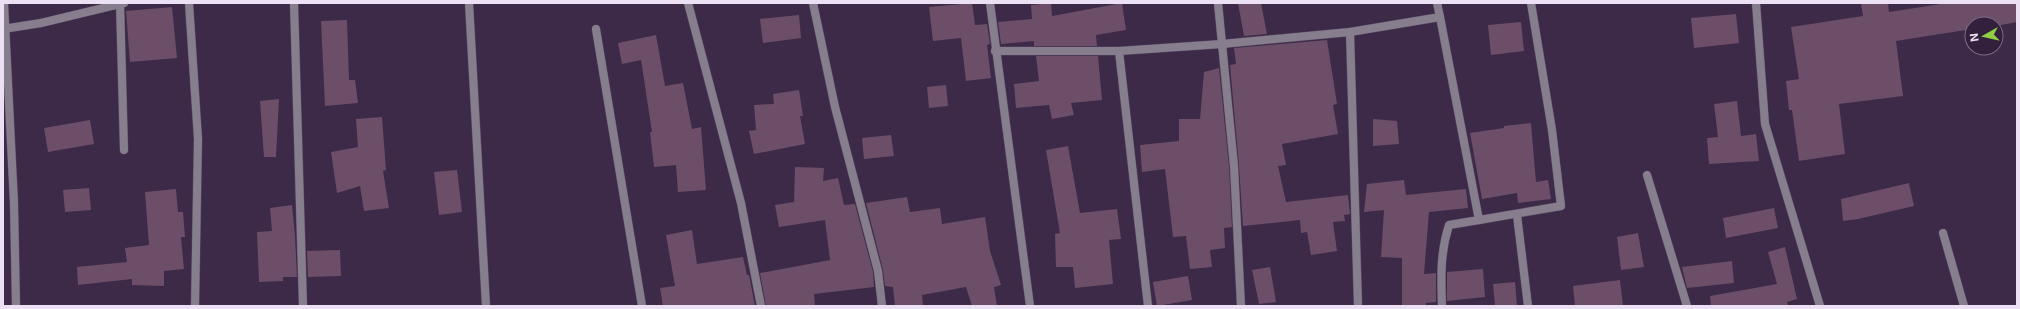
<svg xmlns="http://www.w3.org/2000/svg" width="2020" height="309" viewBox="0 0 2020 309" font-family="Inter,sans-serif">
<rect width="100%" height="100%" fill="#3c2a48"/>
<g fill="#6c4e68">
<polygon points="972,3 975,25 987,24 990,44 987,45 991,78 966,81 961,38 933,41 929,7"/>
<polygon points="1051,3 1052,16 1122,3 1126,30 1096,35 1097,46 1034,46 1034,41 1001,44 998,22 1032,19 1031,5"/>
<polygon points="1238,3 1261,3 1267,34 1244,36"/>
<polygon points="1861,3 1888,3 1889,12 1947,3 2017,3 2017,22 1996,26 1996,24 1972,24 1972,29 1896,41 1903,96 1839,104 1845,154 1799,161 1792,110 1789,110 1786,81 1799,79 1791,27 1863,16"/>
<polygon points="172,7 177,58 130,62 126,11"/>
<polygon points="1736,14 1739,43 1694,48 1691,18"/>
<polygon points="799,15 801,38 763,43 760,19"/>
<polygon points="347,20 349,80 355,80 358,103 325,106 321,21"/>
<polygon points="1521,22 1524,51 1491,55 1488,25"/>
<polygon points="656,35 665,86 683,83 692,129 701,127 706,190 678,192 676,165 654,167 650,132 652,132 641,60 622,64 618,43"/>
<polygon points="1327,40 1337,104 1333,105 1338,134 1282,144 1286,165 1278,166 1286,202 1348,195 1350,214 1344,215 1345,221 1333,222 1337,251 1311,255 1307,232 1301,233 1300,220 1243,226 1239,166 1230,65 1236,64 1234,48"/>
<polygon points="1036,56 1098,56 1102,100 1071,103 1074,115 1052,119 1049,105 1016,108 1014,84 1039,81"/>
<polygon points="1219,68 1229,166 1232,227 1224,228 1225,248 1210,250 1212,267 1190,269 1186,236 1173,237 1165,169 1142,172 1140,145 1179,141 1179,119 1200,119 1204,72"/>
<polygon points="946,85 948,106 929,108 927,87"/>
<polygon points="799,90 803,116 800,116 805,144 754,154 749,131 756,130 754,105 774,104 773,94"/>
<polygon points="279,99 276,157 264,157 260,101"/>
<polygon points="1737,101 1741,136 1756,134 1759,161 1709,164 1707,138 1718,137 1714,104"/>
<polygon points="382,117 386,170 383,171 389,208 364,211 360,186 337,193 331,152 358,147 356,119"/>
<polygon points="1373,119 1397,121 1399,144 1373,146"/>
<polygon points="90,120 94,144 48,152 44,128"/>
<polygon points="1531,123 1536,182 1548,180 1551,199 1518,203 1517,193 1482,199 1470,133 1504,128 1504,126"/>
<polygon points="891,135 894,156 864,159 862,138"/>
<polygon points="1068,146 1080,213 1117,209 1121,239 1109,240 1113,284 1075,288 1073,267 1056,267 1055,234 1060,233 1046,150"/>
<polygon points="795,167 824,168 823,181 838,178 844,205 855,204 873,272 874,287 814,294 815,306 766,306 760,273 830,260 825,220 779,227 775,205 794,202"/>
<polygon points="457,170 462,212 439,215 434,172"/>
<polygon points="1404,180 1406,195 1466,189 1468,208 1429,212 1424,274 1436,273 1436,302 1426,303 1426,306 1402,305 1402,258 1381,257 1384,210 1364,212 1367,184"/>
<polygon points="1909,183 1914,206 1858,219 1843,221 1841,199"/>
<polygon points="89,188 91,210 65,212 63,190"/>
<polygon points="176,189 178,212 183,212 185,237 181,237 184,269 164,271 164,286 132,285 132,279 78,285 77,267 127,262 125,248 149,245 145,192"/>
<polygon points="907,197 910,212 940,208 942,224 985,217 990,251 1001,285 994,287 997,306 972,306 966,287 922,295 923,306 895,306 893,287 885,286 883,270 866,203"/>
<polygon points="292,205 295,236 297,277 283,277 283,281 259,282 257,232 272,231 270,208"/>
<polygon points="1774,208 1778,228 1726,238 1723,218"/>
<polygon points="692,230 697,264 743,257 747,275 749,275 755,306 663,306 660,288 675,286 666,235"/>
<polygon points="1638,233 1644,267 1621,270 1617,237"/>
<polygon points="1785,247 1797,299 1787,302 1788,306 1711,306 1710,296 1777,284 1768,252"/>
<polygon points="340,250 341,276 308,277 307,251"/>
<polygon points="1732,261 1734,283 1687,288 1682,267"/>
<polygon points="1270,267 1276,302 1259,304 1252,270"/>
<polygon points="1483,269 1485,297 1447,301 1447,272"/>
<polygon points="1188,276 1192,300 1157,306 1153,282"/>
<polygon points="1620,280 1623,306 1575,306 1573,286"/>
<polygon points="1515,282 1517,306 1495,306 1493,284"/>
</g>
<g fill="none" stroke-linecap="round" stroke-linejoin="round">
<defs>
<g id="minor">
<polyline points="4,3 14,203 16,306"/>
<polyline points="120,3 124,150"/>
<polyline points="189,3 198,139 195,306"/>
<polyline points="294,3 303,306"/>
<polyline points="469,3 486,306"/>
<polyline points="688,3 741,203 761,306"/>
<polyline points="813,3 835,107 878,271 882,306"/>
<polyline points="990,3 1030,306"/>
<polyline points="1218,3 1234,166 1241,306"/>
<polyline points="1756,3 1765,124 1820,306"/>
<path d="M1440,17L1479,220L1449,225C1440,253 1441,278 1442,306"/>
<polyline points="3,29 41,23 124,3"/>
<polyline points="596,29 642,306"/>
<polyline points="1350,32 1358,306"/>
<polyline points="995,51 1119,51 1222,44 1350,32 1440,17 1437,3"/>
<polyline points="1119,51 1148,306"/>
<polyline points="1647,175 1687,306"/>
<polyline points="1517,215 1528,306"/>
<polyline points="1479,220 1561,206 1552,130 1531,3"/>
<polyline points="1943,233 1964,306"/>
</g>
</defs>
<use href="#minor" stroke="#584764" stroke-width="9"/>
<use href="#minor" stroke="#867e8d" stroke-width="8"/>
</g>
<rect width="2020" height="309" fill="none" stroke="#ece1f4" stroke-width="8"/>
<g transform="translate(1984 36) rotate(262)"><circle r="19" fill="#32203d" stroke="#7c6d86"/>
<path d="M0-3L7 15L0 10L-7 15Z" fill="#8fcd42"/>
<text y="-6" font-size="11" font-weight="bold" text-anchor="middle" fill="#ece1f4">N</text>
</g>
</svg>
